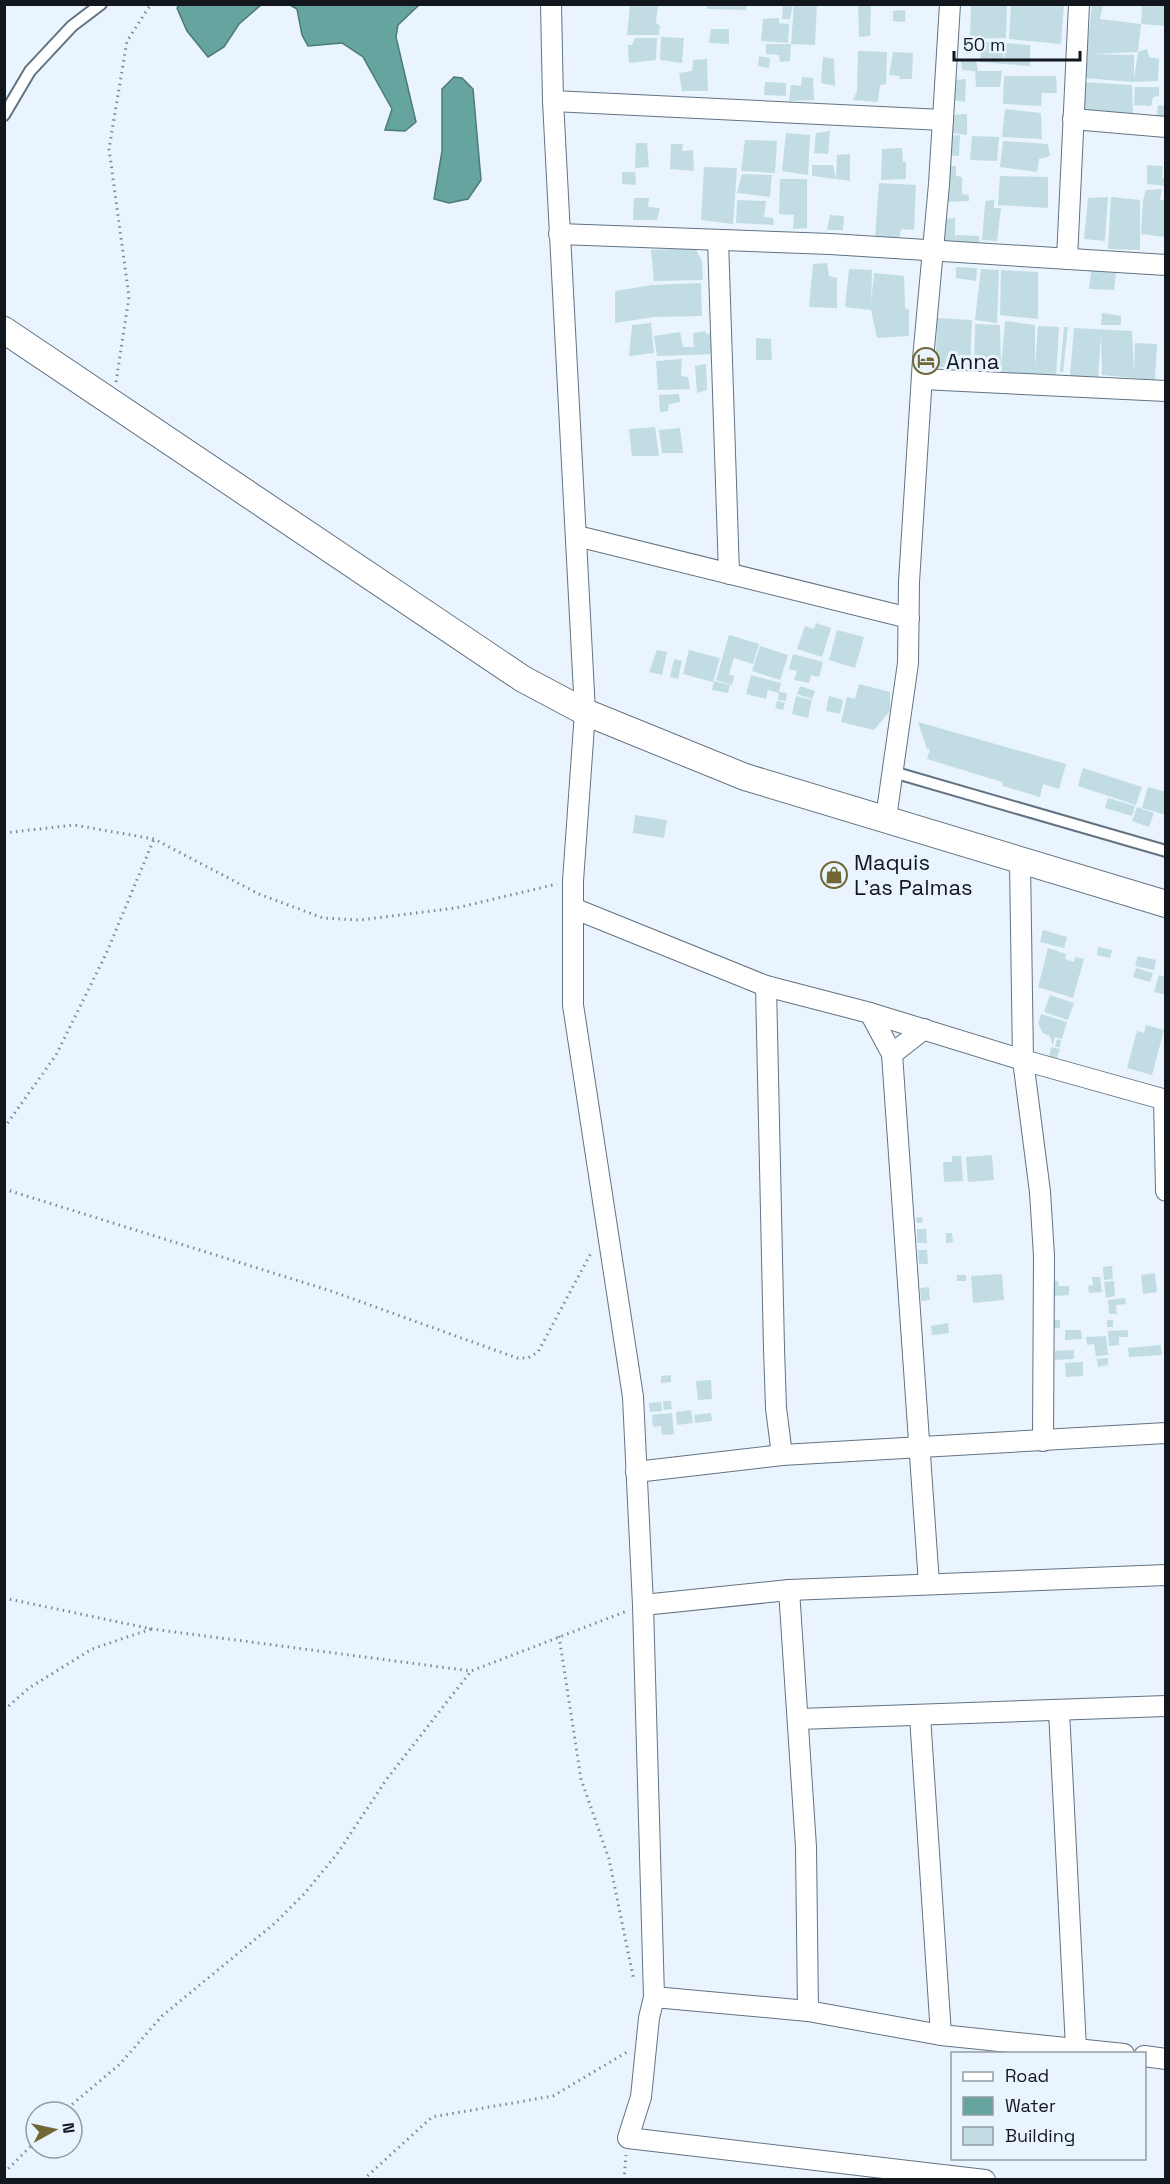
<svg xmlns="http://www.w3.org/2000/svg" width="1170" height="2184" viewBox="0 0 1170 2184" font-family="'Space Grotesk',sans-serif">
<rect width="100%" height="100%" fill="#e9f4fe"/>
<g fill="#66a59f" stroke="#4c7a78" stroke-width="1.5">
<polygon points="179,5 179,4 261,5 239,24 224,47 208,57 187,31 177,8"/>
<polygon points="290,5 419,5 398,25 396,37 416,122 405,131 385,130 392,109 363,57 342,43 308,46 302,35 297,9"/>
<polygon points="454,77 462,78 473,89 481,180 468,199 449,203 434,199 442,151 442,89"/>
</g>
<g fill="#c2dce4">
<polygon points="630,4 658,4 656,23 660,26 659,35 627,35"/>
<polygon points="783,4 793,4 790,19 782,19"/>
<polygon points="794,4 817,4 815,45 791,44"/>
<polygon points="971,4 1007,5 1006,38 970,39"/>
<polygon points="1011,4 1064,4 1061,44 1009,39"/>
<polygon points="1092,4 1103,4 1100,19 1141,24 1138,52 1092,54 1134,55 1134,79 1138,52 1147,49 1149,57 1159,59 1158,81 1133,82 1084,78"/>
<polygon points="1142,4 1166,4 1166,26 1141,24"/>
<polygon points="707,5 746,5 746,10 707,9"/>
<polygon points="858,6 871,6 870,36 859,37"/>
<polygon points="905,10 905,22 893,21 893,11"/>
<polygon points="779,18 779,23 789,24 788,43 761,41 763,19"/>
<polygon points="711,29 729,29 729,44 709,43"/>
<polygon points="661,37 684,38 682,63 660,60"/>
<polygon points="635,38 657,38 656,60 629,63 628,45 632,45"/>
<polygon points="982,42 1002,42 1004,64 980,62"/>
<polygon points="1005,43 1030,45 1030,66 1004,64"/>
<polygon points="766,44 791,44 790,61 780,62 779,55 766,54"/>
<polygon points="858,51 887,52 886,84 880,85 878,102 853,100 857,91"/>
<polygon points="893,52 913,53 912,79 900,79 899,76 889,75"/>
<polygon points="759,56 770,58 769,68 758,66"/>
<polygon points="823,57 834,59 835,86 821,83"/>
<polygon points="707,59 708,91 682,91 679,73 692,71 693,60"/>
<polygon points="961,60 976,60 978,71 1002,71 1000,87 976,87 975,71 962,70"/>
<polygon points="1004,76 1056,76 1057,93 1042,93 1041,106 1003,104"/>
<polygon points="802,77 813,78 814,100 789,101 791,85 801,86"/>
<polygon points="966,79 965,102 952,100 954,80"/>
<polygon points="765,82 786,83 786,96 764,95"/>
<polygon points="1084,82 1132,85 1133,115 1081,115"/>
<polygon points="1135,87 1159,87 1159,96 1153,97 1151,106 1134,105"/>
<polygon points="1158,105 1166,106 1166,120 1156,120"/>
<polygon points="1005,109 1041,113 1042,139 1002,137"/>
<polygon points="967,114 967,135 951,133 952,115"/>
<polygon points="830,131 828,154 814,153 816,133"/>
<polygon points="786,133 810,135 808,175 782,171"/>
<polygon points="960,135 959,156 947,155 948,136"/>
<polygon points="972,136 999,137 997,161 970,160"/>
<polygon points="745,140 777,141 775,173 741,171"/>
<polygon points="1003,141 1048,144 1050,156 1039,159 1037,172 1000,167"/>
<polygon points="636,143 647,143 649,167 635,168"/>
<polygon points="671,144 683,144 682,151 693,150 694,171 670,169"/>
<polygon points="902,148 903,162 906,162 906,179 881,180 882,149"/>
<polygon points="850,154 850,181 836,179 837,155"/>
<polygon points="812,165 833,165 836,179 812,176"/>
<polygon points="1147,165 1163,166 1162,178 1166,177 1166,186 1147,184"/>
<polygon points="947,166 956,166 956,176 962,177 962,194 969,195 969,201 946,202"/>
<polygon points="704,167 737,168 733,224 701,220"/>
<polygon points="622,172 635,172 636,185 622,184"/>
<polygon points="742,174 772,175 770,197 737,193"/>
<polygon points="1000,176 1048,177 1048,208 998,205"/>
<polygon points="780,179 807,179 807,228 793,229 794,215 779,214"/>
<polygon points="879,183 916,185 914,230 901,229 899,240 875,238"/>
<polygon points="1162,189 1160,200 1166,200 1166,237 1141,234 1143,200 1146,190"/>
<polygon points="1108,197 1105,241 1084,239 1088,198"/>
<polygon points="1111,197 1140,200 1140,250 1108,249"/>
<polygon points="634,198 649,198 648,207 660,208 657,220 633,220"/>
<polygon points="737,200 766,201 764,217 773,218 774,225 736,223"/>
<polygon points="994,200 994,208 1001,208 997,241 982,240 985,205 986,201"/>
<polygon points="830,215 844,216 843,230 827,230"/>
<polygon points="955,218 955,241 946,241 941,236 943,219"/>
<polygon points="956,235 979,236 980,247 954,246"/>
<polygon points="695,248 702,261 703,280 654,281 651,250"/>
<polygon points="827,263 829,276 837,278 837,308 809,307 813,264"/>
<polygon points="956,267 977,268 976,281 956,278"/>
<polygon points="849,269 872,270 871,303 874,273 904,276 905,308 909,310 909,336 877,338 871,310 845,307"/>
<polygon points="981,269 999,270 997,323 975,320"/>
<polygon points="1001,270 1038,272 1038,319 1000,315"/>
<polygon points="1091,271 1116,273 1114,290 1089,289"/>
<polygon points="701,283 702,316 654,317 615,323 615,291 652,285"/>
<polygon points="1102,313 1121,316 1121,325 1101,325"/>
<polygon points="937,318 972,320 970,370 939,367 936,356"/>
<polygon points="1005,321 1035,325 1035,366 1038,326 1059,327 1056,376 974,371 975,324 1000,325 1001,369"/>
<polygon points="651,323 654,353 629,356 632,325"/>
<polygon points="1064,327 1068,327 1063,372 1060,371"/>
<polygon points="1074,328 1132,331 1134,374 1135,343 1157,344 1155,380 1102,375 1101,335 1098,378 1070,376"/>
<polygon points="705,331 706,334 716,332 718,354 657,356 654,336 680,332 683,347 694,347 693,333"/>
<polygon points="756,338 771,339 772,360 756,360"/>
<polygon points="682,359 681,376 688,377 690,389 658,390 656,361"/>
<polygon points="706,364 707,390 697,393 695,366"/>
<polygon points="679,394 680,402 669,404 668,411 660,412 659,395"/>
<polygon points="655,427 659,456 632,456 629,429"/>
<polygon points="680,428 683,453 662,453 659,430"/>
<polygon points="816,623 831,628 822,657 797,649 805,626 814,629"/>
<polygon points="837,630 864,637 855,668 829,660"/>
<polygon points="729,635 759,644 753,664 734,658 729,674 734,676 732,685 716,680"/>
<polygon points="760,646 788,655 780,680 752,671"/>
<polygon points="657,650 667,652 662,675 649,672"/>
<polygon points="689,650 720,658 713,682 683,674"/>
<polygon points="793,654 823,662 819,677 811,675 809,683 794,680 797,671 789,669"/>
<polygon points="674,659 682,661 678,679 670,677"/>
<polygon points="751,675 781,683 779,693 768,690 766,699 746,694"/>
<polygon points="714,681 730,685 728,693 712,690"/>
<polygon points="859,684 890,692 890,711 874,730 841,722 847,697 855,699"/>
<polygon points="800,686 815,691 812,699 797,694"/>
<polygon points="779,692 787,693 786,701 778,700"/>
<polygon points="796,696 812,700 808,718 792,714"/>
<polygon points="829,696 843,700 840,714 826,711"/>
<polygon points="777,701 785,703 783,710 775,708"/>
<polygon points="918,722 1066,764 1059,789 1043,784 1040,797 1003,786 1002,782 927,759 930,749 927,749"/>
<polygon points="1083,768 1142,787 1136,805 1078,786"/>
<polygon points="1148,787 1166,792 1166,815 1142,808"/>
<polygon points="1108,798 1135,806 1132,816 1105,808"/>
<polygon points="1137,807 1154,813 1149,827 1132,821"/>
<polygon points="635,815 667,820 664,838 633,833"/>
<polygon points="1043,930 1067,937 1064,948 1040,942"/>
<polygon points="1098,947 1112,950 1110,958 1097,955"/>
<polygon points="1048,948 1066,954 1065,959 1074,962 1075,957 1084,959 1073,998 1038,987"/>
<polygon points="1138,956 1156,960 1154,970 1135,966"/>
<polygon points="1136,968 1153,973 1150,982 1133,977"/>
<polygon points="1159,975 1166,977 1166,995 1154,992"/>
<polygon points="1050,995 1074,1003 1068,1020 1044,1012"/>
<polygon points="1041,1014 1067,1022 1062,1039 1055,1037 1053,1046 1050,1036 1043,1033 1038,1023"/>
<polygon points="1146,1025 1164,1030 1152,1075 1127,1068 1137,1031 1144,1033"/>
<polygon points="1057,1039 1061,1040 1060,1047 1055,1047"/>
<polygon points="1051,1047 1060,1049 1057,1058 1049,1057"/>
<polygon points="992,1155 994,1180 968,1182 966,1157"/>
<polygon points="952,1156 961,1156 963,1181 944,1182 943,1162 952,1162"/>
<polygon points="922,1217 923,1222 917,1223 916,1218"/>
<polygon points="917,1229 926,1229 927,1243 917,1243"/>
<polygon points="946,1233 952,1233 953,1242 946,1243"/>
<polygon points="918,1250 927,1250 928,1264 919,1264"/>
<polygon points="1112,1266 1113,1279 1104,1280 1103,1267"/>
<polygon points="1155,1273 1157,1292 1143,1294 1141,1275"/>
<polygon points="1002,1274 1004,1300 973,1303 971,1276"/>
<rect x="957" y="1275" width="9" height="6"/>
<polygon points="1092,1277 1100,1277 1102,1292 1089,1293 1088,1286 1093,1285"/>
<polygon points="1051,1281 1058,1281 1059,1286 1069,1286 1069,1295 1051,1296"/>
<polygon points="1114,1281 1115,1296 1106,1298 1104,1282"/>
<polygon points="929,1287 930,1300 921,1301 920,1288"/>
<polygon points="1125,1298 1126,1304 1116,1305 1117,1314 1109,1314 1108,1300"/>
<polygon points="1052,1320 1060,1320 1060,1328 1052,1329"/>
<rect x="1107" y="1320" width="6" height="7"/>
<polygon points="948,1323 949,1333 932,1335 931,1326"/>
<polygon points="1065,1330 1081,1330 1082,1339 1065,1340"/>
<polygon points="1128,1330 1128,1337 1119,1337 1119,1345 1109,1346 1108,1331"/>
<polygon points="1106,1336 1108,1355 1096,1356 1094,1344 1087,1345 1086,1337"/>
<polygon points="1161,1345 1162,1355 1129,1357 1128,1348"/>
<polygon points="1074,1350 1074,1359 1055,1360 1055,1351"/>
<polygon points="1108,1358 1108,1365 1098,1367 1097,1359"/>
<polygon points="1083,1362 1083,1376 1066,1377 1065,1363"/>
<polygon points="671,1375 671,1382 661,1383 661,1376"/>
<polygon points="711,1380 712,1399 698,1400 696,1381"/>
<polygon points="663,1401 671,1401 672,1409 664,1410"/>
<polygon points="661,1402 662,1411 650,1412 649,1403"/>
<polygon points="691,1410 693,1423 677,1425 676,1412"/>
<polygon points="672,1413 674,1434 662,1435 661,1426 653,1427 652,1415"/>
<polygon points="711,1413 712,1421 695,1423 694,1415"/>
</g>
<g fill="none" stroke-linecap="round" stroke-linejoin="round">
<defs>
<g id="service">
<polyline points="4,115 30,71 72,26 101,4"/>
<polyline points="893,772 1166,851"/>
</g>
<g id="minor">
<polyline points="551,4 553,101 585,712 573,881 573,1005 633,1397 643,1605 654,1997 649,2018 641,2097 628,2138 985,2180"/>
<polyline points="553,101 943,120"/>
<polyline points="1073,119 1166,127"/>
<polyline points="559,234 830,244 1166,265"/>
<polyline points="718,240 729,574"/>
<polyline points="1067,259 1079,4"/>
<polyline points="922,379 1166,391"/>
<polyline points="577,536 909,618"/>
<polyline points="886,818 908,663 909,582 923,359 939,184 950,4"/>
<polyline points="1020,862 1023,1060 1040,1192 1044,1256 1043,1441"/>
<polyline points="573,908 766,986 870,1013 1023,1060 1166,1100"/>
<polyline points="766,986 774,1348 776,1408 782,1455"/>
<polyline points="870,1013 892,1054 929,1584"/>
<polyline points="892,1054 924,1029"/>
<polyline points="1164,1099 1166,1191"/>
<polyline points="636,1472 782,1455 1166,1433"/>
<polyline points="789,1590 806,1847 808,2011"/>
<polyline points="643,1605 789,1590 1166,1575"/>
<polyline points="1059,1710 1076,2048"/>
<polyline points="920,1716 941,2035"/>
<polyline points="799,1719 1166,1706"/>
<polyline points="654,1997 808,2011 941,2035 1124,2054"/>
<polyline points="1144,2056 1166,2059"/>
</g>
<polyline id="tertiary" points="4,330 523,679 585,712 745,777 1166,904"/>
</defs>
<use href="#service" stroke="#637382" stroke-width="14"/>
<use href="#minor" stroke="#637382" stroke-width="22"/>
<use href="#tertiary" stroke="#637382" stroke-width="28"/>
<g stroke="#818992" stroke-width="3" stroke-dasharray="1.5 4.5" stroke-linecap="butt">
<polyline points="116,382 129,297 109,149 127,41 151,4"/>
<polyline points="4,833 74,825 154,839 259,894 323,918 360,920 456,908 557,884"/>
<polyline points="4,1128 56,1055 106,954 154,839"/>
<polyline points="4,1189 331,1291 517,1358 528,1358 538,1352 592,1251"/>
<polyline points="4,1598 152,1629 471,1671 627,1611"/>
<polyline points="559,1636 581,1779 609,1859 634,1981"/>
<polyline points="4,1710 29,1688 92,1649 151,1629"/>
<polyline points="63,2112 120,2064 162,2016 275,1923 304,1894 337,1854 386,1780 471,1671"/>
<polyline points="4,2173 36,2141"/>
<polyline points="363,2180 432,2117 553,2096 627,2052"/>
<polyline points="624,2180 626,2155"/>
</g>
<use href="#service" stroke="#fff" stroke-width="10"/>
<use href="#minor" stroke="#fff" stroke-width="20"/>
<use href="#tertiary" stroke="#fff" stroke-width="26"/>
</g>
<defs>
<symbol id="hotel-ring" viewBox="-11 -11 22 22"><circle r="9.5" fill="#e9f4fe" stroke="#706734" stroke-width="1.5"/><path d="M-6-4.5h1.5V1H6V5H4.5V3h-9V5H-6ZM-4 0a1.8 1.8 0 1 1 3.6 0ZM.5 0V-2.5h3Q6-2.5 6 0Z" fill="#706734"/></symbol>
<symbol id="shop-ring" viewBox="-11 -11 22 22"><circle r="9.5" fill="#e9f4fe" stroke="#706734" stroke-width="1.5"/><path d="M-5-2.5h2.3a2.7 3.5 0 0 1 5.4 0H5L5.5 6h-11ZM-1.5-2.5h3a1.5 2.3 0 0 0-3 0Z" fill="#706734"/></symbol>
</defs>
<g fill-rule="evenodd">
<use href="#hotel-ring" x="911" y="346" width="30" height="30"/>
<use href="#shop-ring" x="819" y="860" width="30" height="30"/>
</g>
<g text-anchor="middle" dominant-baseline="central" stroke-width="6" stroke-linejoin="round" paint-order="stroke">
<g font-size="22" fill="#11171d" stroke="#e9f4fe" text-anchor="start">
<text x="946" y="361">Anna</text>
<text x="854" y="862">Maquis<tspan x="854" dy="25">L'as Palmas</tspan></text>
</g>
</g>
<rect width="1170" height="2184" fill="none" stroke="#11171d" stroke-width="12"/>
<rect x="951" y="2052" width="195" height="108" fill="#e9f4fe" stroke="#939ca4" stroke-width="1.5"/>
<rect x="963" y="2072" width="30" height="9" fill="#ffffff" stroke="#939ca4" stroke-width="1.5"/>
<text x="1005" y="2082" font-size="18" fill="#11171d">Road</text>
<rect x="963" y="2097" width="30" height="18" fill="#66a59f" stroke="#939ca4" stroke-width="1.5"/>
<text x="1005" y="2112" font-size="18" fill="#11171d">Water</text>
<rect x="963" y="2127" width="30" height="18" fill="#c2dce4" stroke="#939ca4" stroke-width="1.5"/>
<text x="1005" y="2142" font-size="18" fill="#11171d">Building</text>
<g transform="translate(54 2130) rotate(82)"><circle r="28" fill="#e9f4fe" stroke="#939ca4" stroke-width="1.5"/>
<path d="M0-4.5L10 22L0 15L-10 22Z" fill="#706734"/>
<text y="-9" font-size="16" font-weight="bold" text-anchor="middle" fill="#11171d">N</text>
</g>
<path d="M954 51v9h126v-9" fill="none" stroke="#11171d" stroke-width="3"/>
<text x="963" y="51" font-size="18" fill="#11171d" stroke="#e9f4fe" stroke-width="4.5" paint-order="stroke">50 m</text>
</svg>
